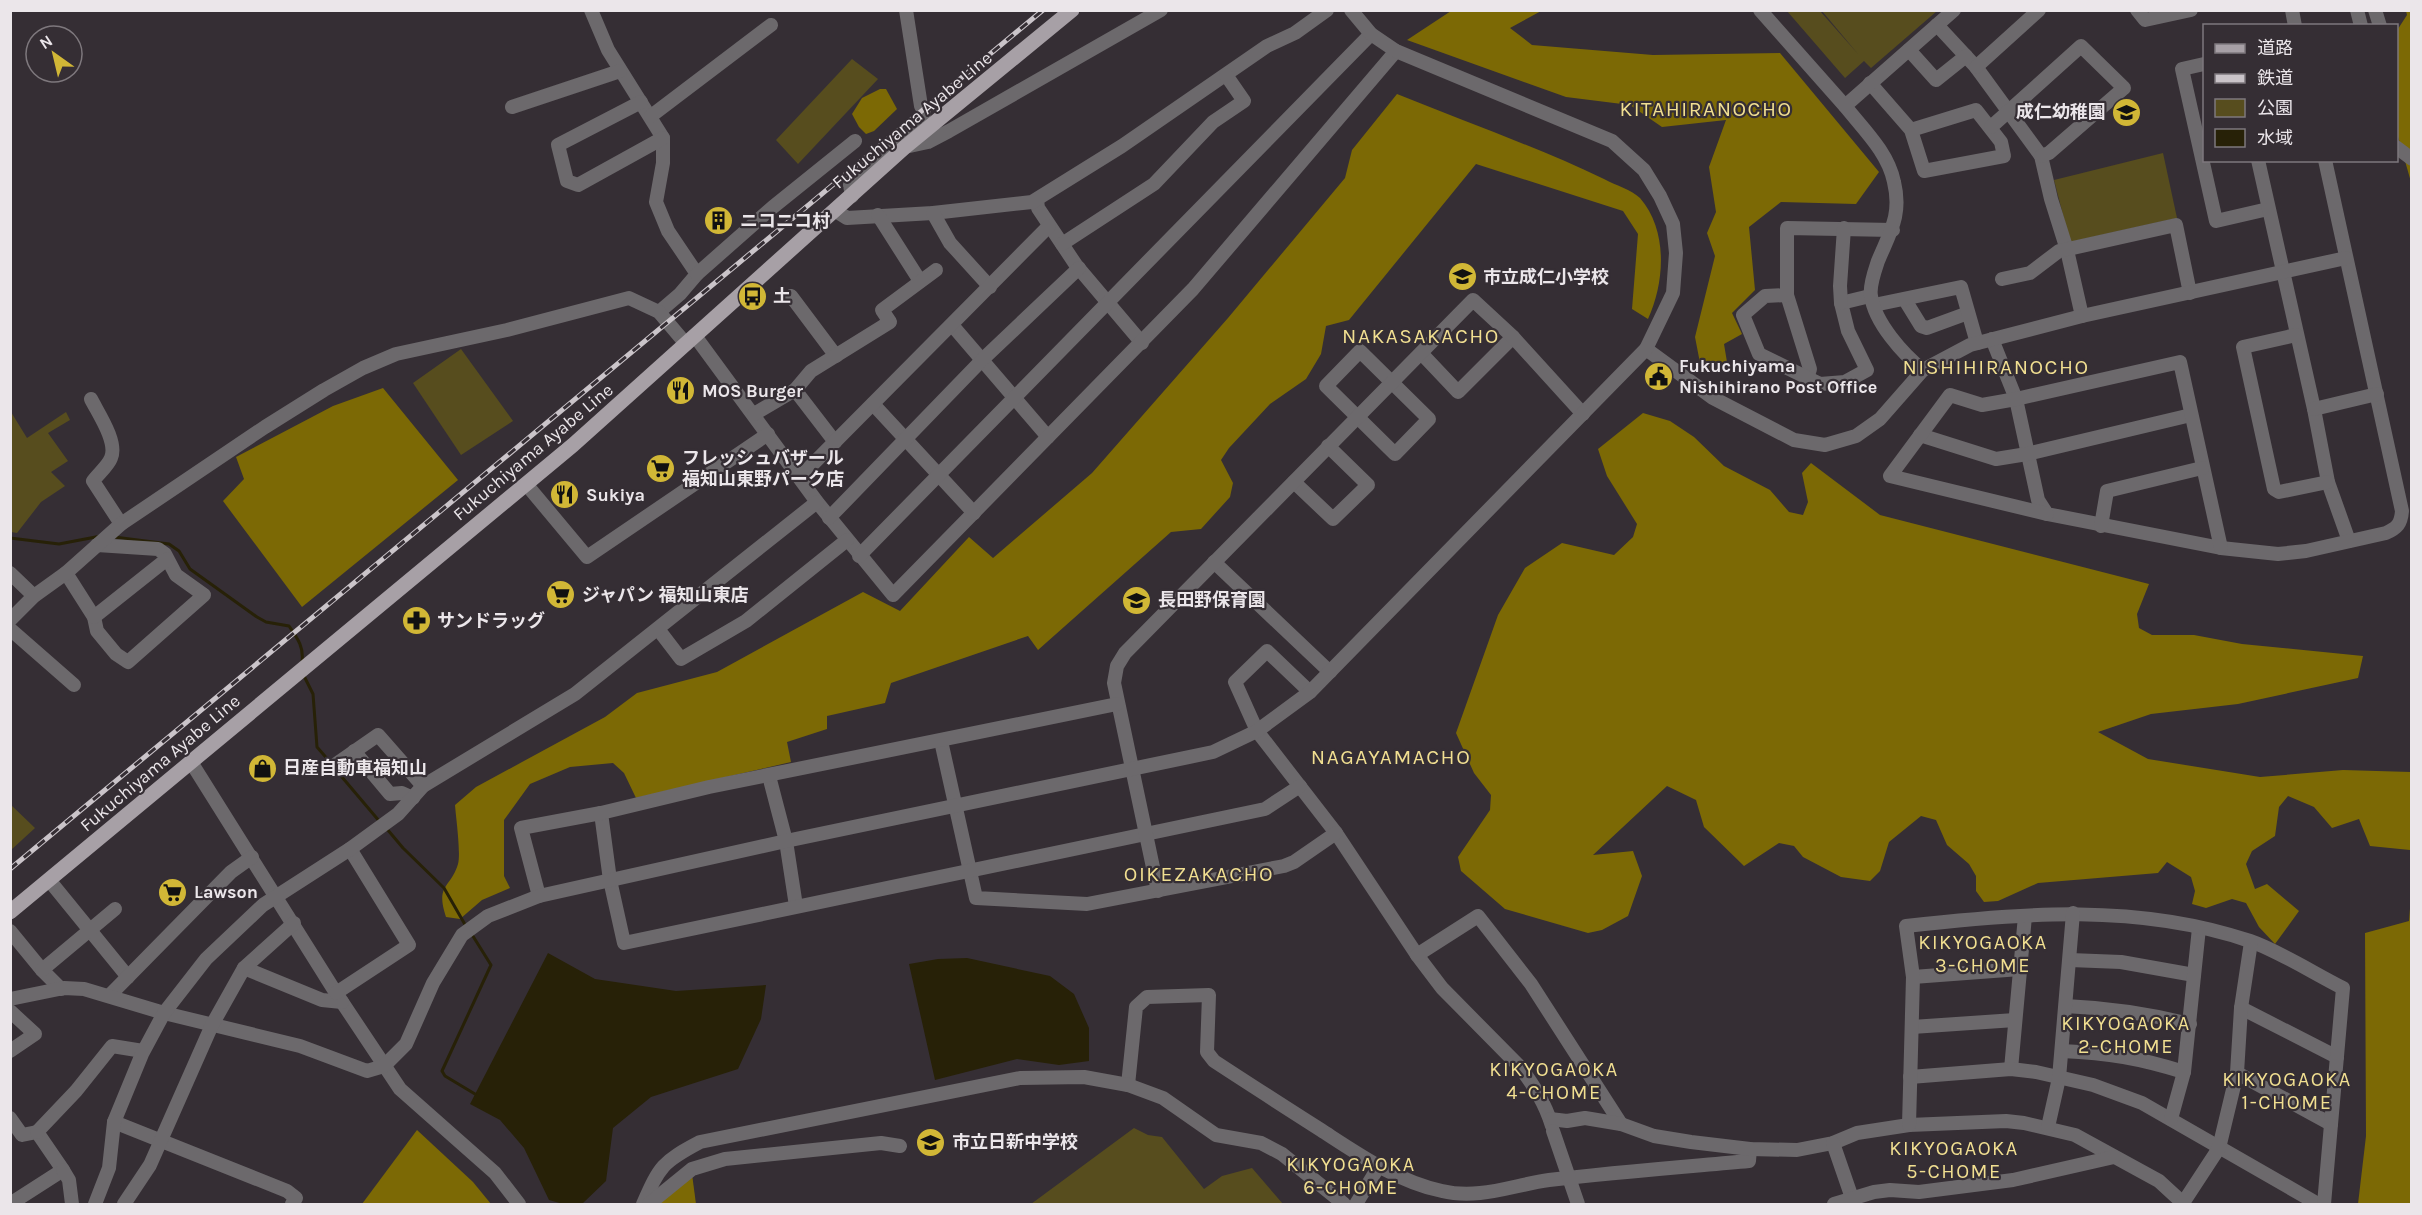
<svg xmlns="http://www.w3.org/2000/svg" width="2422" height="1215" viewBox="0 0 2422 1215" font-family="Karla,'Noto Sans JP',sans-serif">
<rect width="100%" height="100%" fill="#352e34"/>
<g fill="#574d1e">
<polygon points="1787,11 1820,11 1858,54 1822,11 1937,11 1871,68 1864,61 1845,78"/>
<polygon points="852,59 878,79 798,164 776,140"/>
<polygon points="2163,153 2177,218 2070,242 2054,180"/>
<polygon points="461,349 513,421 461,455 413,383"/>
<polygon points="11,412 27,438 66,412 70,420 48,433 68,461 51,472 65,486 41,502 17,533 11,532"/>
<polygon points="10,804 35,828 11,850 10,850"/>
<polygon points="1134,1128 1148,1135 1162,1137 1204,1189 1222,1176 1252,1168 1283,1204 1031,1204"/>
</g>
<g fill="#7c6905">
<polygon points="1543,10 1510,28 1532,45 1653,55 1780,53 1879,172 1856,204 1781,202 1749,227 1755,290 1732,313 1742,334 1724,344 1728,368 1716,374 1700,363 1695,337 1715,256 1707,233 1716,212 1709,167 1726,120 1662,127 1630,105 1566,97 1407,40 1451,11"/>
<polygon points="2406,11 2411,11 2411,182 2397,133 2396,32 2407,15"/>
<polygon points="880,89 886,89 897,109 874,131 866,134 859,127 852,114 862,98"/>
<path d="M1397,94C1466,122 1537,147 1604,179C1615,185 1632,190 1640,198C1668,230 1665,282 1648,319L1632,309L1638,234L1623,211L1476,164L1349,320L1326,326L1321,354L1306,379L1270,404L1229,448L1221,460L1233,483L1230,497L1201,529L1171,532L1038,650L1028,636L891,683L885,703L827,716V729L787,742L791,762L636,798L624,773L613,763L570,767L530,784L504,820V876L510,888L482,900L460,919L446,917C435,884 451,888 458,864C461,853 456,818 455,805L476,787L605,717L637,693L717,672L863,592L900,611L969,537L993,558L1092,473L1228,318L1345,178L1352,150Z"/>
<polygon points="383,388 458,480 302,607 223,501 244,479 236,457 333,406"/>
<polygon points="1643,413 1670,421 1694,437 1724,466 1770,490 1789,512 1803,515 1808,502 1802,473 1811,463 1880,515 2149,584 2137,614 2139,628 2152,635 2194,635 2242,644 2363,656 2358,678 2238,704 2151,714 2098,732 2148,759 2260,777 2343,770 2411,772 2411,852 2410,850 2370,846 2359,819 2332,828 2314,807 2288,796 2279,807 2275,836 2252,851 2246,864 2255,889 2267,884 2299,911 2275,944 2259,927 2246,903 2232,899 2206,908 2192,904 2195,891 2191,877 2167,862 2158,873 2038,883 1998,901 1984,902 1976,891 1976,876 1969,864 1947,845 1936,820 1921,816 1889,842 1880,871 1870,881 1841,877 1803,857 1794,846 1779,843 1744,866 1704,827 1696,800 1667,786 1593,855 1633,851 1642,876 1628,916 1602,930 1588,933 1505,909 1461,871 1458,857 1490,810 1491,795 1474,773 1456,733 1498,615 1525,568 1562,543 1614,555 1633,537 1637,524 1607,476 1598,449"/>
<polygon points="2411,896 2411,1204 2358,1204 2366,1136 2365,933 2409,921"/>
<polygon points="417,1130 473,1182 491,1204 362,1204"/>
<polygon points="692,1174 696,1204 660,1204 659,1199"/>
</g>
<g fill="#272107">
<polygon points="548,953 595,979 676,991 766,985 761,1019 738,1069 651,1097 613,1128 606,1181 582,1204 563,1204 549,1200 524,1148 500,1120 470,1104"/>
<polygon points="967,958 1050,976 1074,994 1089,1028 1089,1061 1059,1065 1017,1059 935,1080 909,964 938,959"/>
</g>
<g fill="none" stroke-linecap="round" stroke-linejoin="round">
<g stroke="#272107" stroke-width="3">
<path d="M114,537L169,544L179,551L190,569L257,617L266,622L289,626C298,639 304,647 302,662"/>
<polyline points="10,538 59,544 101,536"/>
<polyline points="303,674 313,694 317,747 330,762"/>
<polyline points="336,770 380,822"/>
<polyline points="387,829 403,848 444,888 467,928"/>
<polyline points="471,933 491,965 442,1071 445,1076 475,1094"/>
</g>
<g stroke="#6c696c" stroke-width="14">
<polyline points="591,10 608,50 663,138 663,163 656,202 668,231 697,274 680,294 659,312"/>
<polyline points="1760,10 1845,106"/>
<polyline points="2137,10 2145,20 2191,10"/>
<polyline points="2292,10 2295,26"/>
<polyline points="2357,10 2361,26"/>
<polyline points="2375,10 2380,26"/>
<polyline points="1937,25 1976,67 2041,156 2051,199 2067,250 2082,316"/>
<polyline points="1909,50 1936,80 1966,56"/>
<polyline points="2204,64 2182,69 2216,221 2268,209"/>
<polyline points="1976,67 2039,10"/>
<polyline points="1870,83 1911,130 1924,171 2004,156 2001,142 1976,110 1911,130"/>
<polyline points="641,102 558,145 567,181 578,185 663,138"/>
<polyline points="512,107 620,71"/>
<polyline points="651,116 771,25"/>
<polyline points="1991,127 2081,46 2124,88 2049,153 2041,156"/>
<polyline points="905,147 928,142 949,131 1161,10"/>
<polyline points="2396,147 2412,159"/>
<polyline points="2258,160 2314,409 2328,482 2349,541"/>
<polyline points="852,196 850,185 923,120 924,111 921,106 906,10"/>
<polyline points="1037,200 1038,208 1076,265 1142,343"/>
<polyline points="836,211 847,218 933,213 1032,202 1122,146 1267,46 1295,33 1327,10"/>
<polyline points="933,213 950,243 990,287"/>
<polyline points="878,215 920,281"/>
<polyline points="1062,244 1154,184 1213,122 1244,101 1226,75"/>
<polyline points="697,274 773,207 855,141"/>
<polyline points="2002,279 2030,273 2059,251 2176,225 2190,293"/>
<polyline points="1787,295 1810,369 1807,378"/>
<polyline points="791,296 836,356"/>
<polyline points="1870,296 1841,303 1848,331 1867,370 1845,382 1820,384 1759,354 1743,315 1765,296 1787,295 1787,228 1893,230"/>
<polyline points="1905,300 1921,326 1927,328 1968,313"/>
<polyline points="1841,303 1840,286 1844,228"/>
<polyline points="1874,305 1961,287 1977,343"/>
<polyline points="952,325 1048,437"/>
<polyline points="2296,335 2243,347 2274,489 2279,492 2328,482"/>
<polyline points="695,336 817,502 893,595 1193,289 1396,51"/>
<path d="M1992,339L2016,399L2038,500L2047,514L2221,548L2278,554L2306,551L2386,533C2397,528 2401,524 2402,511L2325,160"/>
<polyline points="1646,349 1713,398 1794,440 1825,445 1856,436 1880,419 1923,370 1970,345 2082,316 2346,258"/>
<polygon points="1360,351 1429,419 1395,454 1326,386"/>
<polyline points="1422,354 1458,392 1513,337"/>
<path d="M1923,370C1903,354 1875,323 1871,296C1869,286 1875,270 1878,261C1890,232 1902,215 1894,182C1888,152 1863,129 1845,106L1954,10"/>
<polyline points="795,390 811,371 890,322 882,310 936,270"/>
<path d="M91,399C98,413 118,442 111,458C108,466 98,474 93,481L121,524"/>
<polyline points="873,404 974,513"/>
<polyline points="2314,409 2377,394"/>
<polyline points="754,414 795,390 835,442"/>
<polyline points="1920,435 1996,459 2027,454 2191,415"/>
<polyline points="800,477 1049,226"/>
<polyline points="1294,482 1333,519 1368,485 1328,446"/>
<polyline points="526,484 587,557 768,434"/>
<polyline points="2047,514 1890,476 1950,395 1982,405 2016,399 2180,362 2221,548"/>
<polyline points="829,518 982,360 1079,268"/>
<polyline points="2101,526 2107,491 2202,468"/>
<polyline points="859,556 1371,34"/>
<polyline points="1214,562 1330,672"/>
<polyline points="10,573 34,596"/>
<polyline points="66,573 94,617 97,631 116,654 128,662 204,595 176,575 165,554 158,549 97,545"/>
<polyline points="94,617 167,559"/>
<polyline points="10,620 34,596 66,573 121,524 265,427 324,390 363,368 396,354 507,330 629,298 659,312 686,344"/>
<polyline points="10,629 74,685"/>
<polyline points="658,629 681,659 746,621 847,540"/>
<path d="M1310,692L1267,651L1235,682L1257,731L1336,833L1417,955L1442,988L1520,1067C1534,1086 1545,1103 1552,1126"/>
<polyline points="941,741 976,898 1087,904 1284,866 1294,862 1336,833"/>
<polyline points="354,751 390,794 402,793 413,798"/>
<polyline points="191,762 336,993 400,1089 495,1173 519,1204"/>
<polyline points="329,769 378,735 423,786"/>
<polyline points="769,776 786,841 796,906"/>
<polyline points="601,813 610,880 624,943 1265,809 1300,786"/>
<polyline points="49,880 128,977"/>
<polyline points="1158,891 1114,683 1117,666 1125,653 1473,300 1513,337 1583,414"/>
<polyline points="539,896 521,828 601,813 709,787 1117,704"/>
<polyline points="10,931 42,970 61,989"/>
<polyline points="1417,955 1478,916 1531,984 1621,1124"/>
<polyline points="2070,960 2121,962 2194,975"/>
<polyline points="244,968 322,1000 342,1002"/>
<polyline points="42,970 115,909"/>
<polyline points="1913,977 2020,969"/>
<polyline points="336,993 409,945 350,849"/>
<polyline points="110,995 231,872 252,857"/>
<polyline points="10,999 64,988 84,989 164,1013 300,1046 367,1071 384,1066 406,1044 433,983 462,935 488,916 539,896 786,841 1213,752 1257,731 1310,692 1646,349 1673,293 1676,253 1673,224 1660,196 1644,170 1612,141 1396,51 1371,34 1351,10"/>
<path d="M2066,1006C2111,1008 2146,1013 2190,1024"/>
<polyline points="2241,1008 2337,1057"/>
<polyline points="10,1011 35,1034 10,1051"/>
<polyline points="1912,1027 2015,1020"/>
<path d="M2062,1051C2109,1053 2139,1058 2184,1072"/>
<polyline points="2011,1069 2025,916"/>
<polyline points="2237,1073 2331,1124"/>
<polyline points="1910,1077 2011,1069 2036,1072 2093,1085 2142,1103 2318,1204"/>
<path d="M1128,1085L1136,1007L1147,997L1209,995L1207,1052L1214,1061C1249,1084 1285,1107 1321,1130C1358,1154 1398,1182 1442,1191C1479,1200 1513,1185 1549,1180C1616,1172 1682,1167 1749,1161L1750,1149"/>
<polyline points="10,1118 22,1135 37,1132 63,1170 10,1204"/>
<polyline points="1550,1119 1567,1121 1585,1118 1621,1124 1654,1136 1691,1142 1750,1149 1797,1150 1833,1143 1857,1133 1909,1125 2006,1121 2024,1123 2075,1135 2159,1181 2184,1204"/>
<polyline points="2171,1119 2184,1072 2199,928"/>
<polyline points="114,1122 287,1191 296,1198 292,1204"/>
<path d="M1909,1125L1913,977L1906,926C2021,913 2138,903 2250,941C2279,951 2315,974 2343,988L2324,1204"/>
<polyline points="2048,1127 2059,1078 2073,913"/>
<polyline points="37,1132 76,1091 112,1046 143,1051"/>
<polyline points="1833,1143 1852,1198"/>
<polyline points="63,1170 69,1180 72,1204"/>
<polyline points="2183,1203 2219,1148 2237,1073 2241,1008 2251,942"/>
<polyline points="95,1204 109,1168 114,1122 142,1054 164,1013 206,959 263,905 350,849 398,814 423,786 575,694 817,502"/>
<polyline points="124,1204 150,1165 212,1025 244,968 294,923"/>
<path d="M643,1204C660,1166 662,1162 700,1142L1020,1078L1084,1077L1128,1085L1163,1098L1216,1135L1261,1143L1282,1154L1344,1204"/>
<polyline points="649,1204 692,1169 725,1159 881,1143 900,1146"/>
<polyline points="1356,1204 1379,1166"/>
<polyline points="1834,1204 1874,1192 1890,1190 1919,1192 2013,1180 2114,1157"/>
</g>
<polyline stroke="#a7a0a6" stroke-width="15" points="10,912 573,445 905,147 1072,10"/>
<defs>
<polyline id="rail" points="10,869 1043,10"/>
</defs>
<use href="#rail" stroke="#cac4c9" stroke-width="5"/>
<use href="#rail" stroke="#352e34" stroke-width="3" stroke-dasharray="9" stroke-linecap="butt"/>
<polyline stroke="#6c696c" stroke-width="14" points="1553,1131 1578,1204"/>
</g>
<defs>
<symbol id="school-disc" viewBox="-11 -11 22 22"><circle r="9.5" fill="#d1b736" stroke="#352e34"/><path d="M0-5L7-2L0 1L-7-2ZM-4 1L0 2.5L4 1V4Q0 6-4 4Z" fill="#111"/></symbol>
<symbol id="building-disc" viewBox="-11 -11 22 22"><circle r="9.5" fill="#d1b736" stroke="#352e34"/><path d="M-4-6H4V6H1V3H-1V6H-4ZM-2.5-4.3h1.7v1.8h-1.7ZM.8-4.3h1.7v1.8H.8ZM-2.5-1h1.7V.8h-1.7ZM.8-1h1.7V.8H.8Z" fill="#111"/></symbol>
<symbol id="bus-disc" viewBox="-11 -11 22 22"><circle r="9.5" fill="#d1b736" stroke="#352e34"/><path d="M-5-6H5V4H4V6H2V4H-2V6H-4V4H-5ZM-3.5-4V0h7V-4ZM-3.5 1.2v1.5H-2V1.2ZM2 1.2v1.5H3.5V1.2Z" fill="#111"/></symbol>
<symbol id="civic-disc" viewBox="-11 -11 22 22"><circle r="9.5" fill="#d1b736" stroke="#352e34"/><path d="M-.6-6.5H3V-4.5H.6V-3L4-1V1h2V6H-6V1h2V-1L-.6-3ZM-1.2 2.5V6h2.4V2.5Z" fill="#111"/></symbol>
<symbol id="restaurant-disc" viewBox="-11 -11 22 22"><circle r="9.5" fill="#d1b736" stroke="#352e34"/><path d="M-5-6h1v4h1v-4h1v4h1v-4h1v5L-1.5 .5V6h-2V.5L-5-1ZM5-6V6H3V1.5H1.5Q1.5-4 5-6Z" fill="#111"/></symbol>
<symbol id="supermarket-disc" viewBox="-11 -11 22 22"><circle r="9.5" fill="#d1b736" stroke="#352e34"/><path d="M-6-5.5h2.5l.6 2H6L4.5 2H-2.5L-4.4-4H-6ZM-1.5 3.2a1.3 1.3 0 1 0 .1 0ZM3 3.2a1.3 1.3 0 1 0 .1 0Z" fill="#111"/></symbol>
<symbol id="pharmacy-disc" viewBox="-11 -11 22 22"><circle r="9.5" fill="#d1b736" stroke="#352e34"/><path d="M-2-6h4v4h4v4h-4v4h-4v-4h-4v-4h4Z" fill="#111"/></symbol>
<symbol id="shop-disc" viewBox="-11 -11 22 22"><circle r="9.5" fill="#d1b736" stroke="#352e34"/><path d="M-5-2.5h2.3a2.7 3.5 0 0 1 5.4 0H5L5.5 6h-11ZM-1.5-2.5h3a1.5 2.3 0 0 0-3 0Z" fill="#111"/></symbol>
</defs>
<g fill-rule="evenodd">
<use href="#school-disc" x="2110" y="96" width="33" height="33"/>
<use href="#building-disc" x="702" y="204" width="33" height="33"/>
<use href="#school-disc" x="1446" y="260" width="33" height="33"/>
<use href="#bus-disc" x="736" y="280" width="33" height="33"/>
<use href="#civic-disc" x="1642" y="360" width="33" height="33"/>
<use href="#restaurant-disc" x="664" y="374" width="33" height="33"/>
<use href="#supermarket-disc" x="644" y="452" width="33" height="33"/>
<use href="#restaurant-disc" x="548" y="478" width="33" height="33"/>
<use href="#supermarket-disc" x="544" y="578" width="33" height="33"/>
<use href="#school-disc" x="1120" y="584" width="33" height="33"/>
<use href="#pharmacy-disc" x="400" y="604" width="33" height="33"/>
<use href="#shop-disc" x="246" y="752" width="33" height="33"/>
<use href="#supermarket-disc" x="156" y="876" width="33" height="33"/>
<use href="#school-disc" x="914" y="1126" width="33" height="33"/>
</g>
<g text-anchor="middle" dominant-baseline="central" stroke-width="4.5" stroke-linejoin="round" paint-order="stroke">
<g font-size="18" font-weight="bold" fill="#ebe6ea" stroke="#352e34" text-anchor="start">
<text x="2106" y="112" text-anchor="end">成仁幼稚園</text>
<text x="740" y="221">ニコニコ村</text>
<text x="1483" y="277">市立成仁小学校</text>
<text x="773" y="296">土</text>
<text x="1679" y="366">Fukuchiyama<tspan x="1679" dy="21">Nishihirano Post Office</tspan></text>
<text x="702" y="391">MOS Burger</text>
<text x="682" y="458">フレッシュバザール<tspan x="682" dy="21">福知山東野パーク店</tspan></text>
<text x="586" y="495">Sukiya</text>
<text x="582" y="595">ジャパン 福知山東店</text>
<text x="1158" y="600">長田野保育園</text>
<text x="437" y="621">サンドラッグ</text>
<text x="283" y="768">日産自動車福知山</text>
<text x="194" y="892">Lawson</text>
<text x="952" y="1142">市立日新中学校</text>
</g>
<g font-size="18" fill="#ebe6ea" stroke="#352e34">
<text transform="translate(912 120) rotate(-40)">Fukuchiyama Ayabe Line</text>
<text transform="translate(533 452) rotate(-40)">Fukuchiyama Ayabe Line</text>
<text transform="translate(160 763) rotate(-40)">Fukuchiyama Ayabe Line</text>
</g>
<g font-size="20" letter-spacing="1.5" fill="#f1df91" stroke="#352e34">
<text x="1983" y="942">KIKYOGAOKA<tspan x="1983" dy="23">3-CHOME</tspan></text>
<text x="2126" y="1023">KIKYOGAOKA<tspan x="2126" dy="23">2-CHOME</tspan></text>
<text x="1554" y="1069">KIKYOGAOKA<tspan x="1554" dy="23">4-CHOME</tspan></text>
<text x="2287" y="1079">KIKYOGAOKA<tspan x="2287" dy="23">1-CHOME</tspan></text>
<text x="1954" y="1148">KIKYOGAOKA<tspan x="1954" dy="23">5-CHOME</tspan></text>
<text x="1351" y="1164">KIKYOGAOKA<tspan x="1351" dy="23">6-CHOME</tspan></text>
</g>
<g font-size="21" letter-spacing="1.5" fill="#f1df91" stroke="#352e34">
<text x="1706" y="109">KITAHIRANOCHO</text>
<text x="1421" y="336">NAKASAKACHO</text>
<text x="1996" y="367">NISHIHIRANOCHO</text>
<text x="1391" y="757">NAGAYAMACHO</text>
<text x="1199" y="874">OIKEZAKACHO</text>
</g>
</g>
<rect width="2422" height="1215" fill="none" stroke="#ebe6ea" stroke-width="24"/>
<rect x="2203" y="24" width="195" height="138" fill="#352e34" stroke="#7e787d" stroke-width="1.5"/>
<rect x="2215" y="44" width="30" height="9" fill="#a7a0a6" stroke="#7e787d" stroke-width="1.5"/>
<text x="2257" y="54" font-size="18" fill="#ebe6ea">道路</text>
<rect x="2215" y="74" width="30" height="9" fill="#cac4c9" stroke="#7e787d" stroke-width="1.5"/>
<text x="2257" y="84" font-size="18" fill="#ebe6ea">鉄道</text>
<rect x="2215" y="99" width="30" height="18" fill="#574d1e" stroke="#7e787d" stroke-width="1.5"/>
<text x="2257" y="114" font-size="18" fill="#ebe6ea">公園</text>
<rect x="2215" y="129" width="30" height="18" fill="#272107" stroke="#7e787d" stroke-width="1.5"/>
<text x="2257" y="144" font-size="18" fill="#ebe6ea">水域</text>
<g transform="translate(54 54) rotate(326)"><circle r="28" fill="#352e34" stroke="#7e787d" stroke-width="1.5"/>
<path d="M0-4.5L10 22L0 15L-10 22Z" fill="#d1b736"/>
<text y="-9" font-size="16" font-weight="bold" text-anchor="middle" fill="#ebe6ea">N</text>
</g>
</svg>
